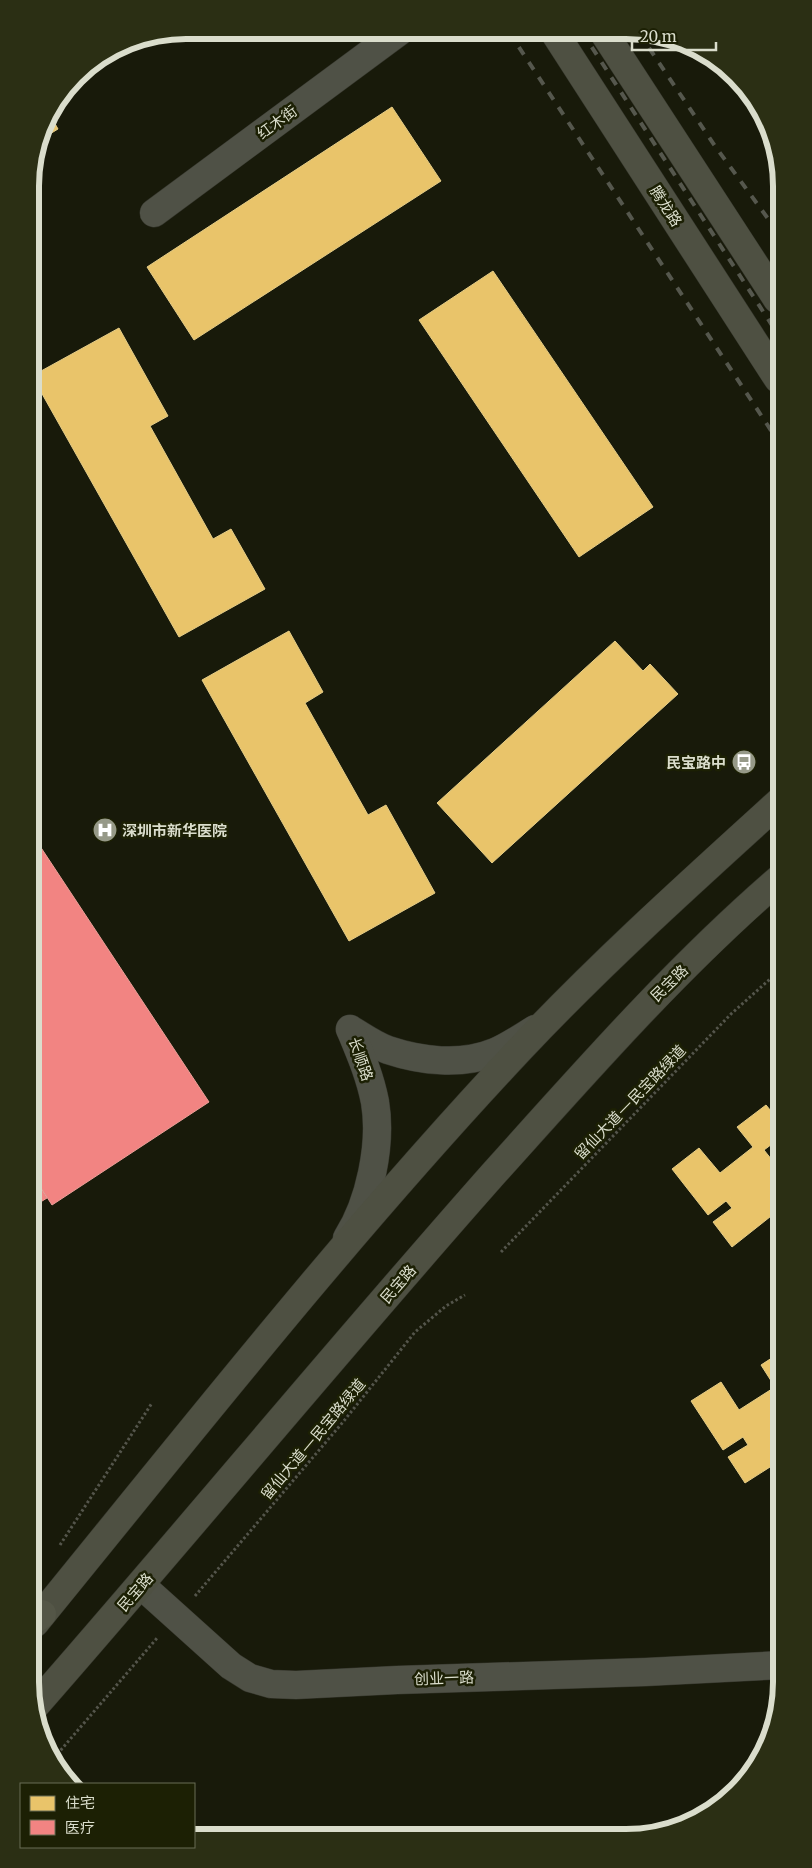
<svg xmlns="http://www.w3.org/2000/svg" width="812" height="1868" viewBox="0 0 812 1868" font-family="Merriweather,'Noto Sans SC',serif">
<rect width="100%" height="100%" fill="#181a0a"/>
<g fill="#e9c46a" stroke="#e4cc87">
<polygon points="392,107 441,181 194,340 147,267"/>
<polygon points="49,113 58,129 40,140 46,117"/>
<polygon points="493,271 653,507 579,557 419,320"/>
<polygon points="119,328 168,416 150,426 213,539 231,529 265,589 179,637 32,376"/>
<polygon points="289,631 323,692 305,703 368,815 386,805 435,893 349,941 202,680"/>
<polygon points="615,641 643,671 650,664 678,694 492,863 437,803"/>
<polygon points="780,1104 780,1138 764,1150 780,1170 780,1209 732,1247 713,1222 732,1208 726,1201 708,1215 672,1169 699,1148 720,1173 753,1147 737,1127 766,1105 771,1111"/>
<polygon points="781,1352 781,1460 745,1483 728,1457 748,1445 743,1437 723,1450 691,1401 721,1382 739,1410 775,1387 761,1365"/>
</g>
<g fill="#f28482" stroke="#eb9f98">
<polygon points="32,834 209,1102 52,1205 34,1177 33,1080 39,1076 33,1067"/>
<polygon points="34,1177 47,1198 34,1206"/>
</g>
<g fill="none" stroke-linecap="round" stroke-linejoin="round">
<defs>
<g id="minor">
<polyline points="154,213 400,31"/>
<polyline points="141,1585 231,1666 250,1678 271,1684 296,1685 397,1680 646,1672 782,1665"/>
</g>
<g id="tertiary">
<path d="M350,1029C362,1036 374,1045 388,1050C421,1061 461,1066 495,1052C509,1046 522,1037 535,1029"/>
<path d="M347,1238C370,1202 382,1144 375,1102C370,1076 360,1053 350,1029"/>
</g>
<g id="secondary">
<polyline points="554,32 778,379"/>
<polyline points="604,33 777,299"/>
<path d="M35,1623C193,1429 349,1231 521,1048C602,962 691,882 779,802"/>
<path d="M35,1706C190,1529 339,1348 495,1172C586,1071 676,968 779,879"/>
</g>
<polyline id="primary" points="35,1619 42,1614"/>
</defs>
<use href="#minor" stroke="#33342a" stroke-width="29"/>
<use href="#tertiary" stroke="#33342a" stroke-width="29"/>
<use href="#secondary" stroke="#33342a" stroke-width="29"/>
<use href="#primary" stroke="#33342a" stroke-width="29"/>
<g stroke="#54554b" stroke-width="3" stroke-dasharray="2.5 2.5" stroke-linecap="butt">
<polyline points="501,1252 731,1014 779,971"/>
<polyline points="60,1545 152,1403"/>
<polyline points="195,1596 343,1422 415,1332 446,1306 465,1295"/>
<polyline points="56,1759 60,1751 158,1637"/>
</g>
<use href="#minor" stroke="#4f5146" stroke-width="28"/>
<use href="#tertiary" stroke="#4f5146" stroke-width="28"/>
<use href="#secondary" stroke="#4e5042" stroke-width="28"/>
<use href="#primary" stroke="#545647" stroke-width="28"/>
<g stroke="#55574d" stroke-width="4" stroke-dasharray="9 9" stroke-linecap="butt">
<polyline points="509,32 778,441"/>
<polyline points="582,32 777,333"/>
<polyline points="639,33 715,146 777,231"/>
<polyline points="725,67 777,150"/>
</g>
</g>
<defs>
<symbol id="bus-disc" viewBox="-11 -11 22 22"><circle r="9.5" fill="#969988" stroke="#1c2004"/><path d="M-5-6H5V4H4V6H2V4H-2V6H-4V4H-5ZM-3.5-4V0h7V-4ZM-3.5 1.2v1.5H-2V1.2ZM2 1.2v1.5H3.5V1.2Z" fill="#fff"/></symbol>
<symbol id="hospital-disc" viewBox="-11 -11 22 22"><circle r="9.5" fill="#969988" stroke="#1c2004"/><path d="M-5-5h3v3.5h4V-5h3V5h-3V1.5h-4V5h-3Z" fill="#fff"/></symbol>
</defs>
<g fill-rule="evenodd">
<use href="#bus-disc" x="730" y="748" width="28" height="28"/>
<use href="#hospital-disc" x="91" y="816" width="28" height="28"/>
</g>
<g text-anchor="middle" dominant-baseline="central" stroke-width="5" stroke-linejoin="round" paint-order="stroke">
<g font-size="15" fill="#daddcc" stroke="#1c2004">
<text transform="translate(277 122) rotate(-36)">红木街</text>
<text transform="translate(666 206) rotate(57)">腾龙路</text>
<text transform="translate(669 983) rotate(-44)">民宝路</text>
<text transform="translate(361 1059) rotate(71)">长顺路</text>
<text transform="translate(630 1102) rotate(-46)">留仙大道—民宝路绿道</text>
<text transform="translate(398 1284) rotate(-49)">民宝路</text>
<text transform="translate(313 1439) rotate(-50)">留仙大道—民宝路绿道</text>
<text transform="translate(135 1592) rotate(-49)">民宝路</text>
<text transform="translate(444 1678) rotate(-2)">创业一路</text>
</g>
<g font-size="15" font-weight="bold" fill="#daddcc" stroke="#1c2004" text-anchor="end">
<text x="726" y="762">民宝路中</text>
<text x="122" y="830" text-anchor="start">深圳市新华医院</text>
</g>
</g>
<path d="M0 0H812V1868H0ZM186 39H626A147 147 0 0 1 773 186V1682A147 147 0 0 1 626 1829H186A147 147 0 0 1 39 1682V186A147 147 0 0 1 186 39Z" fill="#2b2f14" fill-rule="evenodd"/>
<path fill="none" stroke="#daddcc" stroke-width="6" d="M186 39H626A147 147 0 0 1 773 186V1682A147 147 0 0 1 626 1829H186A147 147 0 0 1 39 1682V186A147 147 0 0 1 186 39Z"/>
<rect x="20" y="1783" width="175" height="65" fill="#1c2004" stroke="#686c54"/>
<rect x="30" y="1796" width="25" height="15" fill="#e9c46a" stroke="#686c54"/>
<text x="65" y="1808" font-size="15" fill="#daddcc">住宅</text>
<rect x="30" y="1820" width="25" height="15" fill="#f28482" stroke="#686c54"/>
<text x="65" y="1833" font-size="15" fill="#daddcc">医疗</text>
<path d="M632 42v8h84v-8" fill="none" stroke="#daddcc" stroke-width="2.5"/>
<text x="640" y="42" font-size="15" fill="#daddcc" stroke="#1c2004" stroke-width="4" paint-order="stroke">20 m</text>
</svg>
